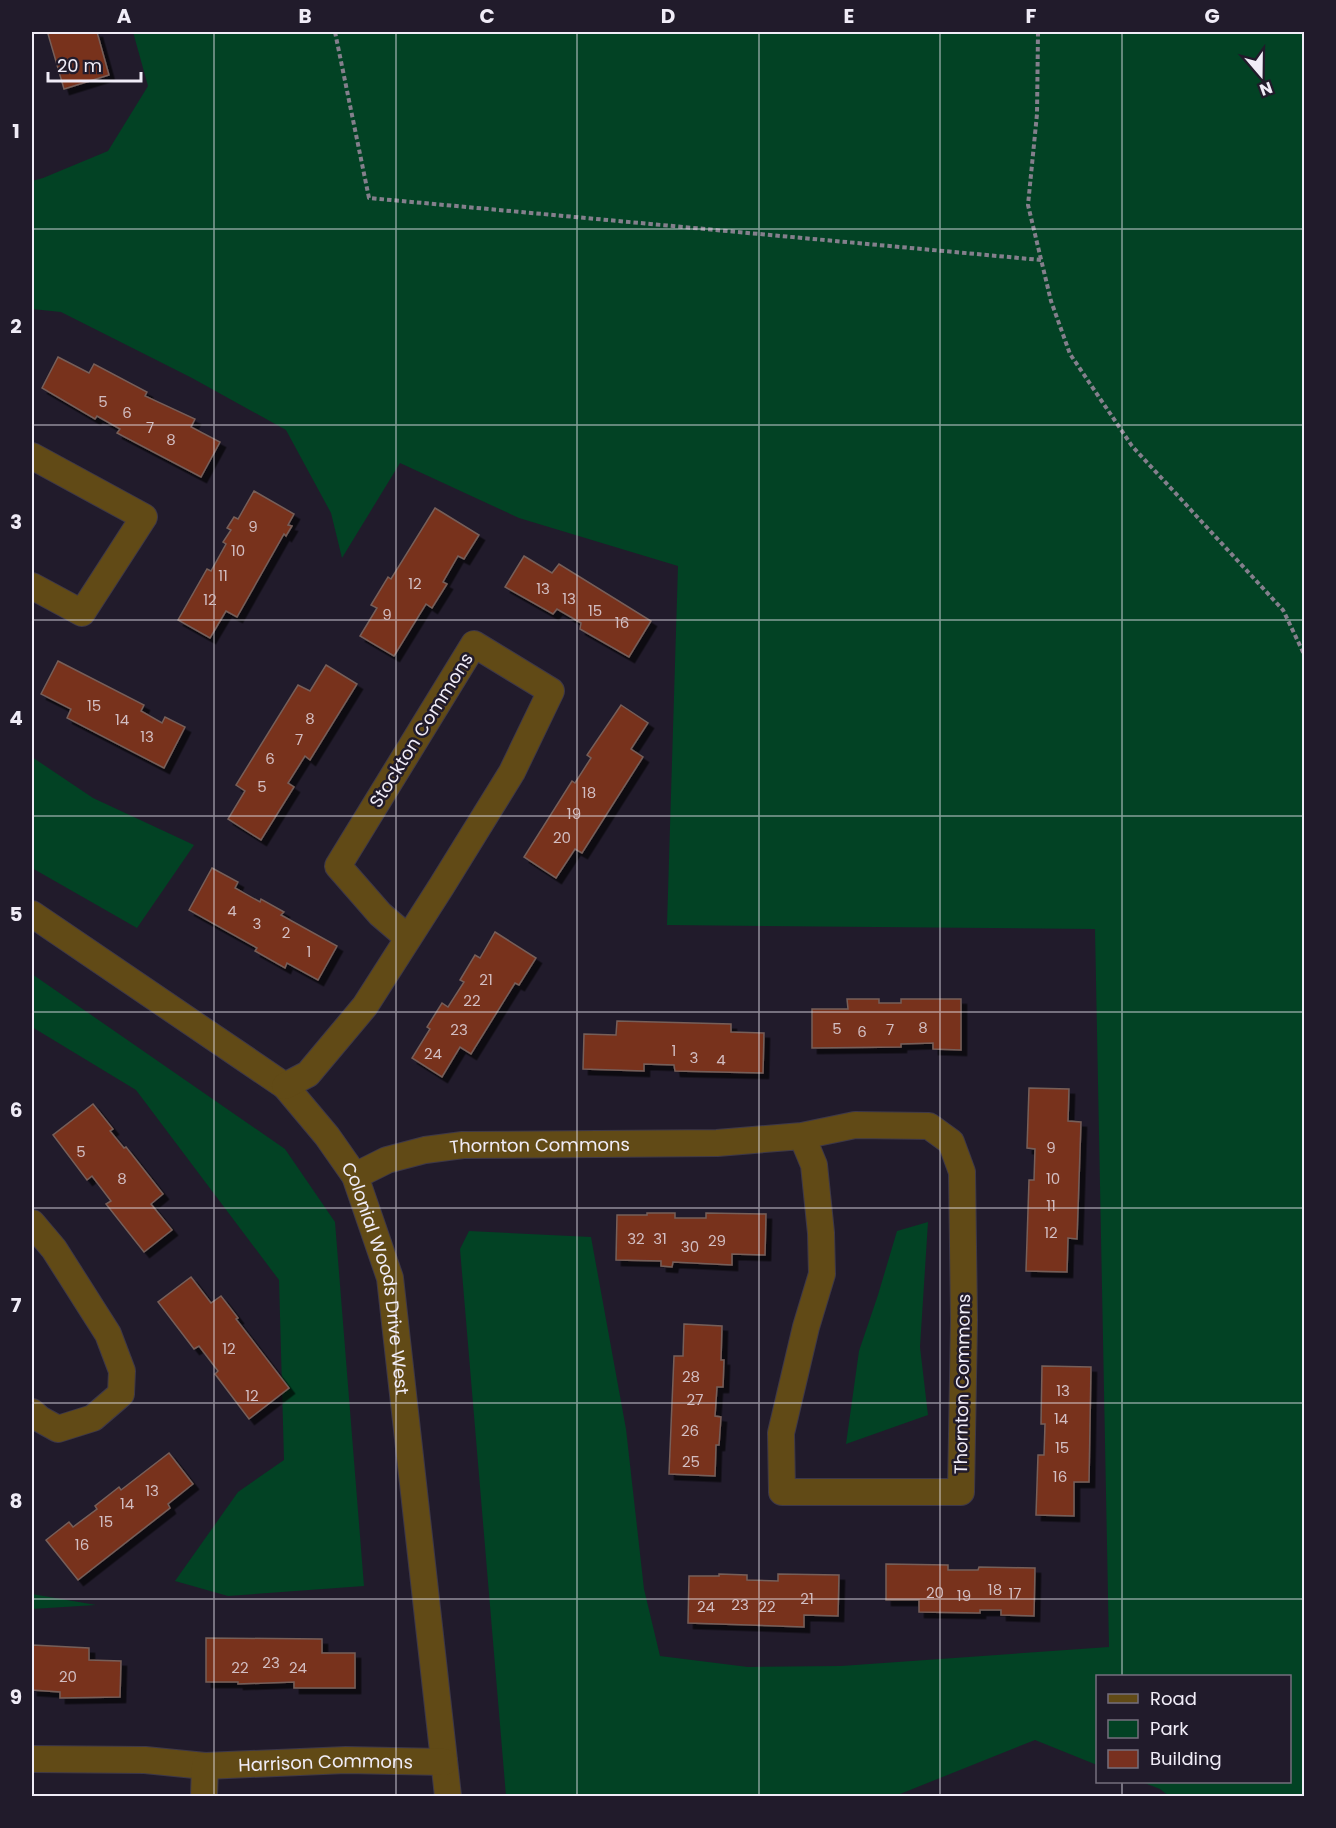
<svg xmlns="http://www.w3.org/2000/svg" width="1336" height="1828" viewBox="0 0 1336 1828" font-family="Poppins,sans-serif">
<defs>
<filter id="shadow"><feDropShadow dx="5.5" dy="5.5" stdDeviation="0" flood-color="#0009"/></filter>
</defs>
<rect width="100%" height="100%" fill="#211b2b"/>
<g fill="#024224">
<polygon points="133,32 1304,32 1304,1796 1169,1796 1160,1789 1142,1782 1290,1782 1290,1676 1098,1676 1097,1765 1035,1740 895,1796 506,1796 460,1249 469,1231 591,1237 626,1429 644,1589 660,1656 748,1667 841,1666 1109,1647 1095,929 667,925 678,566 519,518 400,463 342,558 331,513 286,430 192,378 61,312 32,309 32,181 43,178 108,151 148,86"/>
<polygon points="32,757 93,798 194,845 137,928 32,868"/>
<polygon points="32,974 285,1149 335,1222 364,1586 228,1596 175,1581 238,1492 284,1460 279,1280 136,1090 32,1027"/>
<polygon points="928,1222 920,1347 928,1415 846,1444 859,1351 878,1295 897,1231"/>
<polygon points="32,1594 96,1605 32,1609"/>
</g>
<g fill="#78301f" stroke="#765f59" stroke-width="1.5" filter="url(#shadow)">
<polygon points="52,32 97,32 109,75 64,89 48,34"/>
<polygon points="58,357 89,373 94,364 147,392 145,396 195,419 191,427 220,442 201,477 117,433 120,429 97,416 95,419 42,388"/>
<polygon points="254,491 294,514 288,525 292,526 286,536 284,534 237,617 226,611 210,638 178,620 207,569 211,571 226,544 223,542 231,530 227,528 234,517 238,519"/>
<polygon points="435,508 479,535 464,559 458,556 443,582 447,584 432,608 426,604 394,656 360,636 377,608 371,605 388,577 391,579"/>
<polygon points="524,556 552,573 559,564 651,621 629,657 580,629 581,623 557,609 553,614 505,587"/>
<polygon points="58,661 144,705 141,711 162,723 165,717 185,727 164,768 67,718 71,709 41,694"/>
<polygon points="326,665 357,684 310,760 305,756 288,783 294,787 261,840 228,819 245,791 236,785 298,685 310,691"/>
<polygon points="621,705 648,723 631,749 643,757 582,853 575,849 556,878 524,857 572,781 575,783 591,758 587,755"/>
<polygon points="212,868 238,882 235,888 260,902 261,899 284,912 281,915 337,946 318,980 287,963 285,968 255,951 257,948 189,910"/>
<polygon points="495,932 536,958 519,985 515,983 471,1054 460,1047 442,1077 412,1058 430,1029 427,1027 442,1003 448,1007 464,982 460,980 475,955 480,958"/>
<polygon points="847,999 879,999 879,1003 901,1003 901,999 961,999 961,1050 933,1049 933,1043 901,1044 901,1047 812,1048 812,1009 848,1009"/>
<polygon points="617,1021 731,1024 731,1032 764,1033 763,1073 675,1071 674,1065 644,1064 644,1071 583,1069 584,1034 616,1035"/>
<polygon points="1029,1088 1069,1089 1068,1121 1081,1122 1077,1239 1068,1238 1067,1272 1026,1271 1029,1180 1034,1180 1035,1149 1027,1148"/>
<polygon points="93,1104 113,1129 110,1131 124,1148 126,1147 163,1194 151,1204 172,1230 144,1252 106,1204 111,1201 92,1176 87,1180 53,1135"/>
<polygon points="647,1213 675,1213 675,1218 706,1218 706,1213 766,1214 765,1255 732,1254 732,1265 673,1262 672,1267 661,1266 661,1261 616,1260 617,1215 647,1215"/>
<polygon points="191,1277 211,1303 221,1296 238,1318 236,1319 289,1388 249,1419 215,1374 218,1371 199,1346 194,1349 158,1302"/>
<polygon points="684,1324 722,1326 721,1360 724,1360 723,1387 717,1387 715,1416 721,1417 719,1445 716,1445 715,1476 669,1474 674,1356 683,1356"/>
<polygon points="1042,1366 1091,1367 1089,1482 1074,1482 1074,1516 1036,1515 1038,1455 1044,1455 1045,1424 1041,1424"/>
<polygon points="169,1453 193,1484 168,1504 170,1508 78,1580 46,1540 69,1522 73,1527 97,1509 95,1506 119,1487 121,1490"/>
<polygon points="886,1564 948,1565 948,1570 978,1570 979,1567 1035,1568 1034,1616 1001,1615 1001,1610 980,1610 980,1613 919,1612 919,1600 886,1600"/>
<polygon points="719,1574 747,1575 747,1580 778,1581 778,1574 839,1575 838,1616 804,1615 804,1627 688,1623 689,1576 719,1576"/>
<polygon points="206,1638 322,1639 322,1653 355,1653 355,1688 294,1688 294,1682 238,1684 238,1682 206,1682"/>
<polygon points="32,1645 89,1648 89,1660 121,1661 120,1697 60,1698 60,1692 32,1690"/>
</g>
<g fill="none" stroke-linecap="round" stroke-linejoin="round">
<defs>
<g id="minor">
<polyline points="32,456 144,517 82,613 32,586"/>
<path id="s1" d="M32,914L285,1086L327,1136L355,1176L390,1278L448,1796"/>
<polyline points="285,1086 308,1074 365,1006 441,887 512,772 551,691 474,644 338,866 380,914 408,938"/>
<path id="s2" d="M355,1176L387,1160L425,1150L463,1145L717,1143L802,1136L855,1125L929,1126L951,1142L962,1172L964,1320L961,1492H782L781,1433L806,1327L822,1274L821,1233L814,1165L802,1136"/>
<polyline points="32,1223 54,1249 108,1334 122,1371 121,1394 93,1418 58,1429 40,1419 32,1412"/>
<path id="s3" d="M32,1759L145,1760L205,1766L346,1760L444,1762"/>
<polyline points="204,1796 205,1766"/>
</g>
</defs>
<use href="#minor" stroke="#3e3848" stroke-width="28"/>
<g stroke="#847f8c" stroke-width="4" stroke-dasharray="4.5 3" stroke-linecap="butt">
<polyline points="335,32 369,198 1041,260"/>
<polyline points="1038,32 1037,114 1028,205 1051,301 1070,354 1132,446 1283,610 1304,654"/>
</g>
<use href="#minor" stroke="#614a16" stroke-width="26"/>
</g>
<path fill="none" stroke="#f0ecf7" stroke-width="1.5" stroke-opacity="0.55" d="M214,32V1796M396,32V1796M577,32V1796M759,32V1796M940,32V1796M1122,32V1676M32,229H1304M32,425H1304M32,620H1304M32,816H1304M32,1012H1304M32,1208H1304M32,1403H1304M32,1599H1304M1122,1782V1796"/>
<g text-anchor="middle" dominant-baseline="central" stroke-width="5" stroke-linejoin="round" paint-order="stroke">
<g font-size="15" fill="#d2bdc1">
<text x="103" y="401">5</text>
<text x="127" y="412">6</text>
<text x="150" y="427">7</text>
<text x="171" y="439">8</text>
<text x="253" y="526">9</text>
<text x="238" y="550">10</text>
<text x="223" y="575">11</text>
<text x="415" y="583">12</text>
<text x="543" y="588">13</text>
<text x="569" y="598">13</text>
<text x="210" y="599">12</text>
<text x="595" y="610">15</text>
<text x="387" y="614">9</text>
<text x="622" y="622">16</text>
<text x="94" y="705">15</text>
<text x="310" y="718">8</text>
<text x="122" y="719">14</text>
<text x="147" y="736">13</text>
<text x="299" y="739">7</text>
<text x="270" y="758">6</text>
<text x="262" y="786">5</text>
<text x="589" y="792">18</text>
<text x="574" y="813">19</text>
<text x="562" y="837">20</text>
<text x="232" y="910">4</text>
<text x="257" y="923">3</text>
<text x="286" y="932">2</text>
<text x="309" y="951">1</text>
<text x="486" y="979">21</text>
<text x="472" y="1000">22</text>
<text x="923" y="1027">8</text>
<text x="837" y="1028">5</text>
<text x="459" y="1029">23</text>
<text x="890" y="1029">7</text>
<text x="862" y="1031">6</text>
<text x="674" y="1050">1</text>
<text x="433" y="1053">24</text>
<text x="694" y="1057">3</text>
<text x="721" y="1059">4</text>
<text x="1051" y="1147">9</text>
<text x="81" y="1151">5</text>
<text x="122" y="1178">8</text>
<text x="1053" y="1178">10</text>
<text x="1051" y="1205">11</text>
<text x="1051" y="1232">12</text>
<text x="636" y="1238">32</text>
<text x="660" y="1238">31</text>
<text x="717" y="1240">29</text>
<text x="690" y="1246">30</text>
<text x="229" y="1348">12</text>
<text x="691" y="1376">28</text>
<text x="1063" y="1390">13</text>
<text x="252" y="1395">12</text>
<text x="695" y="1399">27</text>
<text x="1061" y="1418">14</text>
<text x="690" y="1430">26</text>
<text x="1062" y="1447">15</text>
<text x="691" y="1461">25</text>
<text x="1060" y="1476">16</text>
<text x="152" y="1490">13</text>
<text x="127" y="1503">14</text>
<text x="106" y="1521">15</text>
<text x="82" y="1544">16</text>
<text x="995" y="1589">18</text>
<text x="935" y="1592">20</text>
<text x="1015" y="1593">17</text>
<text x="964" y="1595">19</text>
<text x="807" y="1598">21</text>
<text x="740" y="1604">23</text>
<text x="706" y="1606">24</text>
<text x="767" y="1606">22</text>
<text x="271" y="1662">23</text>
<text x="240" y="1667">22</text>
<text x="298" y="1667">24</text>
<text x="68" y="1676">20</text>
</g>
<g font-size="18" fill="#f0ecf7" stroke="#211b2b">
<text transform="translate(421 730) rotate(-58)">Stockton Commons</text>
<text stroke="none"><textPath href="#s2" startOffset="190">Thornton Commons</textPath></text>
<text stroke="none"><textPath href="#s1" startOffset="525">Colonial Woods Drive West</textPath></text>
<text transform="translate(962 1384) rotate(-89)">Thornton Commons</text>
<text stroke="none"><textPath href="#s3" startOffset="294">Harrison Commons</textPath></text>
</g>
</g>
<rect width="1336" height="1828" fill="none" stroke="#211b2b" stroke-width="66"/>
<rect x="1096" y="1675" width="195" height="108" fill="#211b2b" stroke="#746f7d" stroke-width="1.5"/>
<rect x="1108" y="1694" width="30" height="9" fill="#614a16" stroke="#746f7d" stroke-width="1.5"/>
<text x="1150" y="1705" font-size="18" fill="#f0ecf7">Road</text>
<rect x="1108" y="1720" width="30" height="18" fill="#024224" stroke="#746f7d" stroke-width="1.5"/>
<text x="1150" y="1735" font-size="18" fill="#f0ecf7">Park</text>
<rect x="1108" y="1750" width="30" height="18" fill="#78301f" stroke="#746f7d" stroke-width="1.5"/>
<text x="1150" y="1765" font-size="18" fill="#f0ecf7">Building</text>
<g transform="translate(1261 75) rotate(160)" stroke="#211b2b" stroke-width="4.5" paint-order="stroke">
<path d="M0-4.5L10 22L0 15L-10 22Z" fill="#f0ecf7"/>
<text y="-9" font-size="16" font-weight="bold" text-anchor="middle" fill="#f0ecf7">N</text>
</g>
<path d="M48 72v9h93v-9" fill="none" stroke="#f0ecf7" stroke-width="3"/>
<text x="57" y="72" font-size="18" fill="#f0ecf7" stroke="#211b2b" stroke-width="4.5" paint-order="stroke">20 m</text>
<rect x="33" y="33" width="1270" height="1762" fill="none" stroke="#f0ecf7" stroke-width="2"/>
<g font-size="20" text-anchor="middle" font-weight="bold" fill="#f0ecf7">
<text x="124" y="23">A</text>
<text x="305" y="23">B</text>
<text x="487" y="23">C</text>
<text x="668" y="23">D</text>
<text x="849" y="23">E</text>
<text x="1031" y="23">F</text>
<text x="1212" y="23">G</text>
<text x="16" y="138">1</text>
<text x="16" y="333">2</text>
<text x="16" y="529">3</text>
<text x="16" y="725">4</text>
<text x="16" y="921">5</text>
<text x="16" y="1117">6</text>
<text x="16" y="1312">7</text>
<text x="16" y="1508">8</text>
<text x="16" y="1704">9</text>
</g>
</svg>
